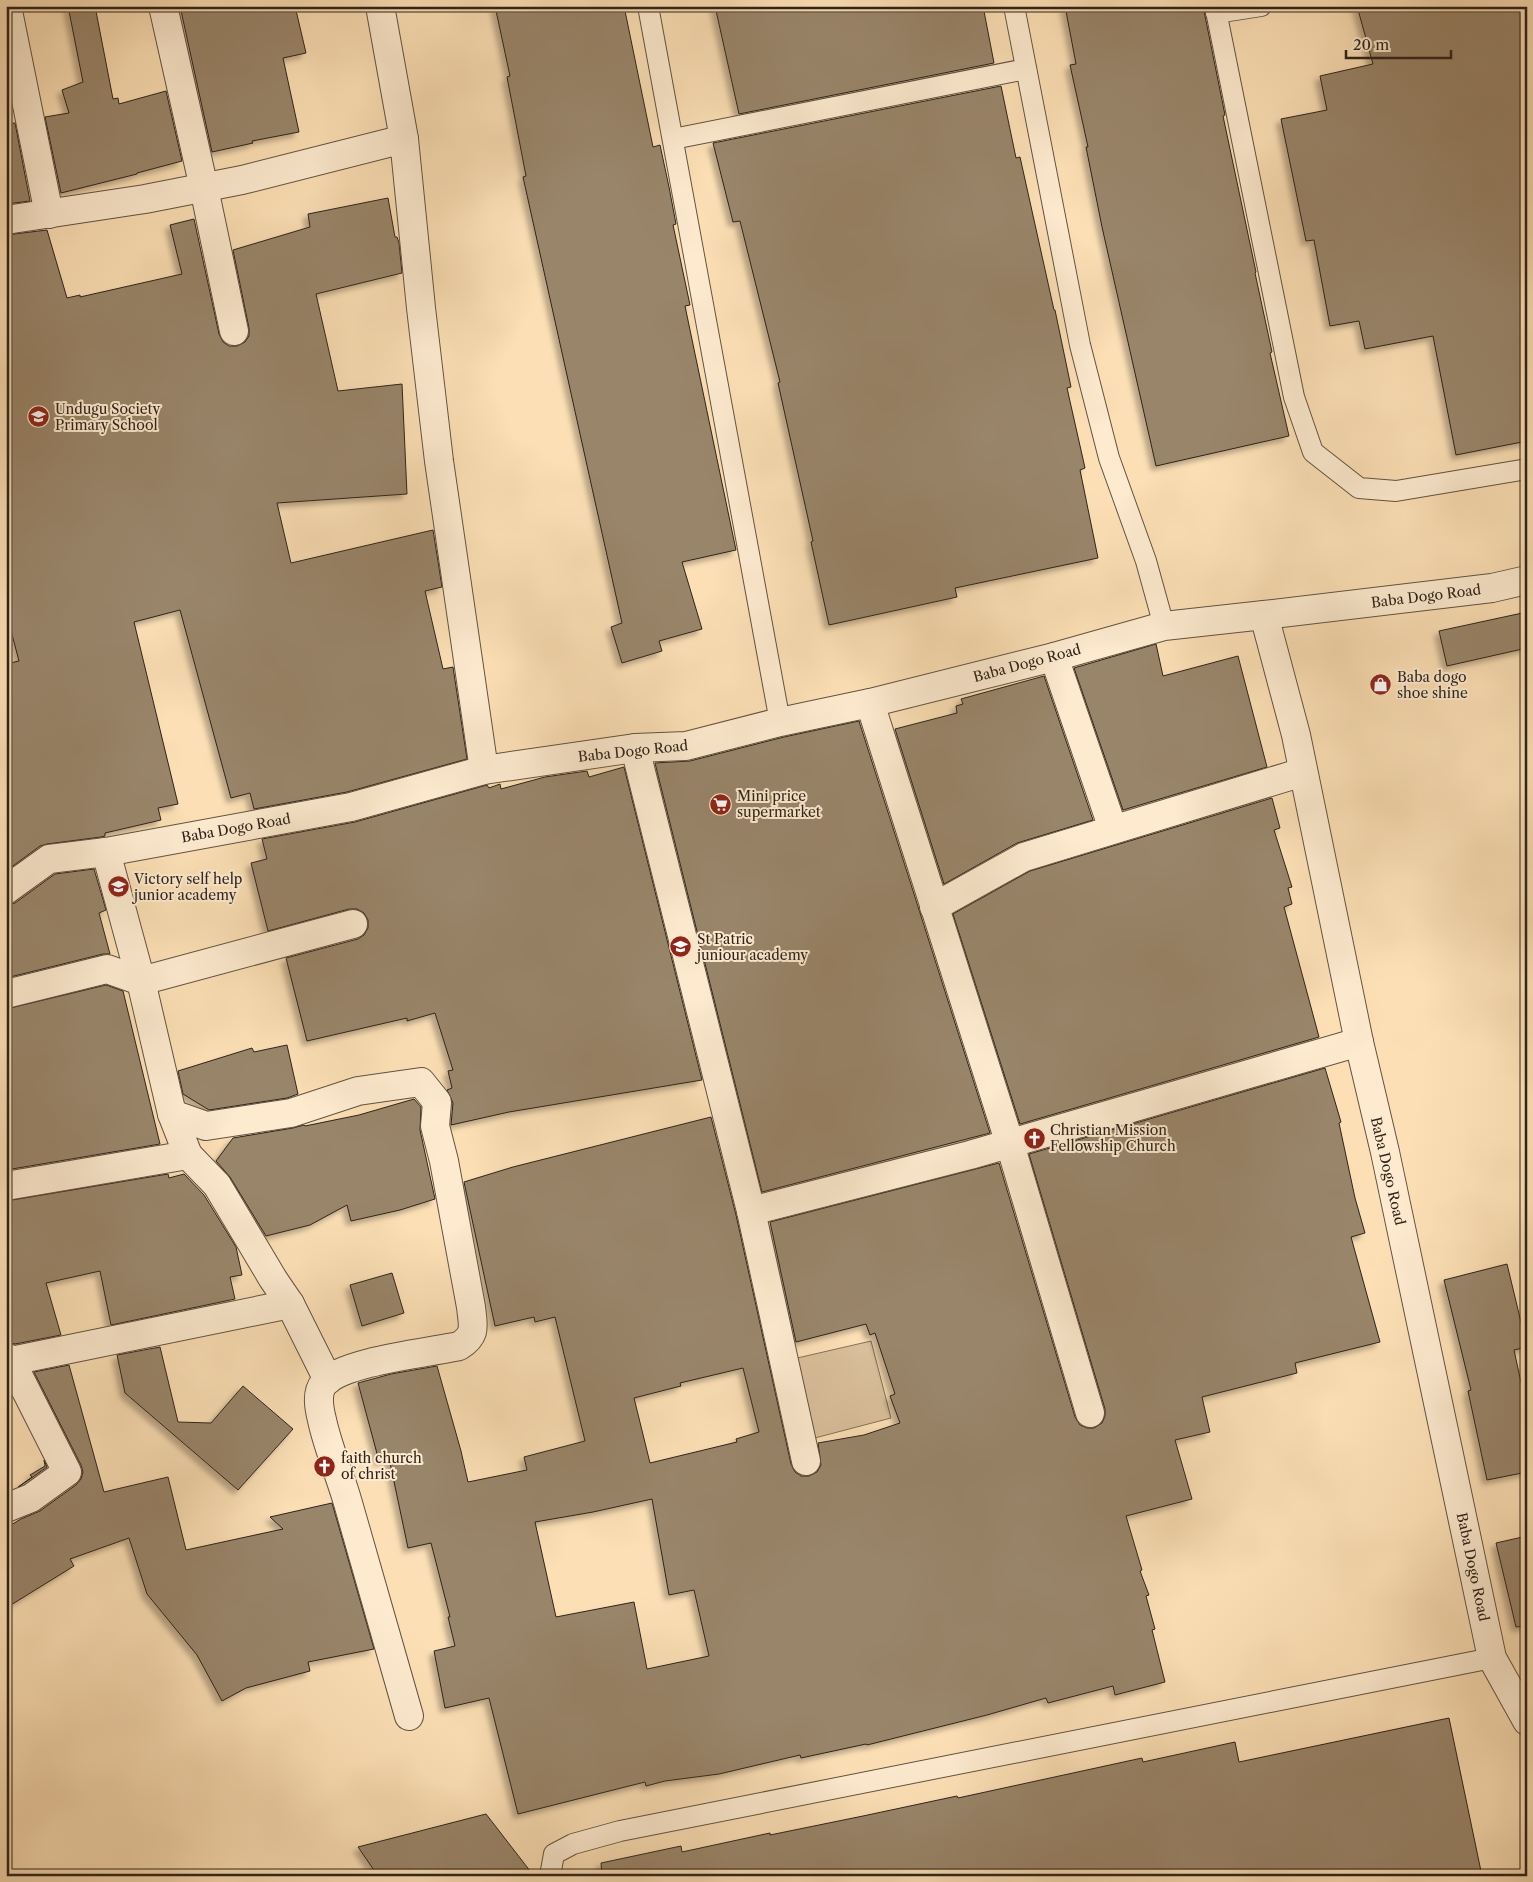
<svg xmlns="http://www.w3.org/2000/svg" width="1533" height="1882" viewBox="0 0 1533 1882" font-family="'Libre Caslon Text',serif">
<defs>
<filter id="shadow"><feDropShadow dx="-4.5" dy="4.5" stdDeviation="2.5" flood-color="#0004"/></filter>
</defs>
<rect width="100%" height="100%" fill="#fcdfb5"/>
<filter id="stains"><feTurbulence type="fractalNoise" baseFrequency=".004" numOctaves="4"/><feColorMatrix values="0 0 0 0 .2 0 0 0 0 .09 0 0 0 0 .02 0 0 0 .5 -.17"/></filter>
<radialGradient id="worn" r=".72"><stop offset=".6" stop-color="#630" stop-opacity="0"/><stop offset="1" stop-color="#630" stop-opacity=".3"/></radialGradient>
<polygon fill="#d9bf9b" stroke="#84715b" points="871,1341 891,1418 811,1439 793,1359"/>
<g fill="#99856b" stroke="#2e231b" fill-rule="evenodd" filter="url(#shadow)">
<polygon points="68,6 95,6 113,99 118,98 119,104 166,91 182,161 137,173 137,174 61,193 45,117 69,113 62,90 83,82"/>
<polygon points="180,6 295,6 306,53 283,58 299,132 252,141 253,143 212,152"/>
<polygon points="495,6 624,6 653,147 660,145 669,187 676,224 673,225 690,305 685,306 736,550 682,562 702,629 659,641 662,651 622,663 611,627 622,623 523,177 526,176 507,77 510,76"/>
<polygon points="715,6 983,6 994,63 739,114"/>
<polygon points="1065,6 1203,6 1225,115 1223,116 1256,272 1255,273 1272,352 1270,353 1289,436 1156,466 1102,227 1086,147 1088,147 1070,65 1076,64"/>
<polygon points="1357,6 1527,6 1527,441 1456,455 1433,336 1365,349 1359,321 1330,326 1314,240 1306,241 1281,119 1327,110 1320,76 1373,64"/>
<polygon points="1001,86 1016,158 1020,157 1054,310 1055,310 1071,387 1067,388 1085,468 1080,470 1098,558 955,588 957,597 829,625 811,542 813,541 778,383 780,382 740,221 733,222 713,143"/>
<polygon points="15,123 30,201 6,204 6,124"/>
<polygon points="388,198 395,237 397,237 399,243 402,273 316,294 338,391 402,384 407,494 277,503 291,563 433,530 442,587 425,591 443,669 453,667 467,759 347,792 254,809 250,793 231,798 180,610 134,622 178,804 158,808 161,820 105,833 105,836 101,837 47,844 40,846 6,871 6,664 19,661 6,612 6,235 47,230 67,298 80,295 80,297 182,274 170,225 194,219 219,334 223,342 229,346 237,346 245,342 249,336 249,328 233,250 310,227 308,214"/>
<polygon points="1527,612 1527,648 1447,666 1439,631"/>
<polygon points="1156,644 1163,676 1238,656 1267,767 1123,810 1074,668"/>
<polygon points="1044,676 1093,820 1017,843 944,884 895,729 957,713 956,706 963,704 961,699"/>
<polygon points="859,721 990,1133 762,1192 655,763 690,761 784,737"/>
<polygon points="624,767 702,1080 509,1112 451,1125 453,1103 447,1090 452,1088 448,1071 453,1070 435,1013 407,1021 407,1018 307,1041 286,958 358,939 364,935 368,928 368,920 364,913 357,909 349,909 268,931 251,863 267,859 262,839 355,822 487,785 489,788 500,784 501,789 545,777 587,771 589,777"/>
<polygon points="1272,798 1280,828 1274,830 1292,887 1288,888 1292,904 1284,907 1319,1037 1020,1124 953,914 1030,871"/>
<polygon points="94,869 106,910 99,913 110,954 103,954 6,978 6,905 15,903 55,874"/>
<polygon points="106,985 123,991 160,1144 6,1170 6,1009"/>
<polygon points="287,1045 298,1094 287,1098 209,1110 183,1094 178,1071 252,1048 254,1052"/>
<path d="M1325,1068L1341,1122L1339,1123L1355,1198L1365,1233L1351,1237L1380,1342L1295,1363L1297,1373L1202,1397L1210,1432L1175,1440L1192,1499L1126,1516L1142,1570L1140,1571L1149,1595L1146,1596L1155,1629L1152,1630L1165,1682L1115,1695L1113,1686L1048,1703L1046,1698L987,1715L867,1745L866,1744L801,1758L800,1755L719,1774L665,1781L646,1786L645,1782L518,1814L489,1698L445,1708L434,1651L455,1646L448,1617H450L431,1543L408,1548L389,1458L379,1461L358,1383L391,1374L437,1366L461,1451L468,1482L527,1470L524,1457L585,1441L555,1317L535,1322L534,1317L495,1326L464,1182L513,1167L711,1117L736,1215L791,1464L795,1472L801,1476H809L817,1472L821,1465L818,1443L864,1435L900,1423L890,1396L895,1394L875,1333L870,1335L866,1324L796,1342L770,1222L999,1163L1075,1417L1080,1425L1087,1428H1094L1102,1423L1105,1416V1409L1029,1154ZM743,1368L759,1432L736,1439L737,1442L650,1463L634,1398L681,1386L680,1383ZM652,1499L669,1595L694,1590L709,1656L647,1669L634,1602L556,1617L535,1522L593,1512Z"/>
<polygon points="414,1099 421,1107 420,1130 435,1199 400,1210 351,1221 347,1205 310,1225 266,1236 230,1177 216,1161 233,1138 293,1128 304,1125 305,1126 359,1115"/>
<polygon points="168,1174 169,1178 184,1174 204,1195 236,1247 242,1275 230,1277 235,1299 111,1325 100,1271 46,1283 61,1335 15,1344 6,1342 6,1201"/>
<polygon points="1507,1264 1527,1347 1514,1350 1527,1410 1527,1472 1487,1480 1468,1391 1471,1390 1444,1280"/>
<polygon points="392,1273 404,1313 362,1326 350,1285"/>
<polygon points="160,1347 178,1422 211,1423 243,1386 293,1429 238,1490 125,1393 117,1355"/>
<polygon points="69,1365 104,1492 168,1477 186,1550 283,1529 270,1517 332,1503 374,1649 308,1662 310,1671 246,1688 222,1701 197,1655 147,1594 129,1538 70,1559 74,1566 6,1608 6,1528 21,1519 40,1511 76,1485 81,1479 83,1472 81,1465 34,1372"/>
<polygon points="44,1460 47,1467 23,1484 18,1487 32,1477 30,1475 45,1466"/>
<polygon points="1527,1536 1527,1626 1516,1627 1496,1543"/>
<polygon points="1449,1718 1482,1876 602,1876 601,1863 681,1846 682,1852 770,1833 770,1835 863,1816 957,1796 958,1798 1142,1758 1143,1762 1235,1742 1239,1762"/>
<polygon points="486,1814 534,1876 378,1876 358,1847"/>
</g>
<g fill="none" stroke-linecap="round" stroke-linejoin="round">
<defs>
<g id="service">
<polyline points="648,6 780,722"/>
<polyline points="1014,6 1080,345 1109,458 1146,561 1164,626"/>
<polyline points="1215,6 1294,397 1313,452 1359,488 1396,491 1527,469"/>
<polyline points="1216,13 1261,6"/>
<polyline points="673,139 1026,69"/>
<polyline points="550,1876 554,1854 573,1844 620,1831 1492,1658"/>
</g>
<g id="minor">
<polyline points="7,6 49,214"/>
<polyline points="163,6 204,188 234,331"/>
<polyline points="380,6 404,139"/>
<polyline points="6,220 145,199 242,180 404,139 421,308 439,461 484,770"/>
<polyline points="1264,615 1296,735 1359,1042 1385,1152 1492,1658 1527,1721"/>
<polyline points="1054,657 1113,829"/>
<polyline points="870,703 1010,1144 1090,1413"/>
<polyline points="635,748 751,1211 806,1461"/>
<polyline points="106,852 141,981 172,1114 188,1155 217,1185 273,1279 290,1304 328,1380"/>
<polyline points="934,907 1024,857 1303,772"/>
<polyline points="6,994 107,969 141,981 353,924"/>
<path d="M172,1114L206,1126L291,1113L358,1091L421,1082L437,1102L435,1126L444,1161L471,1307C473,1326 477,1335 459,1346C428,1353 345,1361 324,1383C316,1393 319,1408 322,1420C328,1448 340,1475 348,1503C368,1574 389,1645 409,1716"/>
<polyline points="6,1186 188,1155"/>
<polyline points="751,1211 970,1155 1359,1042"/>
<polyline points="6,1357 11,1361 67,1472 31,1498 6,1508"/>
<polyline points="11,1361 290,1304"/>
</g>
<polyline id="tertiary" points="6,890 49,859 106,852 351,807 484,770 635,748 686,746 780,722 870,703 1054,657 1164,626 1264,615 1492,588 1527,580"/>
</defs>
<use href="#service" stroke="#625242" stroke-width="22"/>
<use href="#minor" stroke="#625242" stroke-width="30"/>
<use href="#tertiary" stroke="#625242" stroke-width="30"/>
<use href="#service" stroke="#fdeacf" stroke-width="20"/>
<use href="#minor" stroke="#fdeacf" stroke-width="28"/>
<use href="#tertiary" stroke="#fdeacf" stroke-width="28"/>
</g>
<defs>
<symbol id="school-disc" viewBox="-11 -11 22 22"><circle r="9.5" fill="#8f2418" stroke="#fdeacf"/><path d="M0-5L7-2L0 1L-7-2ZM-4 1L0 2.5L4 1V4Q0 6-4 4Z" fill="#fff"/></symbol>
<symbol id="shop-disc" viewBox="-11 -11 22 22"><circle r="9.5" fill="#8f2418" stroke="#fdeacf"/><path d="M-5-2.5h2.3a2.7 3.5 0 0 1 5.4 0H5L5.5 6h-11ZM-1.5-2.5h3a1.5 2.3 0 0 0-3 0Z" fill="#fff"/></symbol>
<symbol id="supermarket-disc" viewBox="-11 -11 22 22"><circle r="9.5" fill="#8f2418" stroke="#fdeacf"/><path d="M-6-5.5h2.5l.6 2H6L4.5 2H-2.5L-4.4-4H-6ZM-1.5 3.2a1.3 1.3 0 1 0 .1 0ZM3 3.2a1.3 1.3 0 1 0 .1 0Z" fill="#fff"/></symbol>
<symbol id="church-disc" viewBox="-11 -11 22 22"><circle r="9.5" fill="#8f2418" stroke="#fdeacf"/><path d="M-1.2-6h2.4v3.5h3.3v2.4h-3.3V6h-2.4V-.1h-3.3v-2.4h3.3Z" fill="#fff"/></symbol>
</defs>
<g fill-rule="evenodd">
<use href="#school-disc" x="26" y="404" width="25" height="25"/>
<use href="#shop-disc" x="1368" y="672" width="25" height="25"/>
<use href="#supermarket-disc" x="708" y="792" width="25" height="25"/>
<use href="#school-disc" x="106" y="874" width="25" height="25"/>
<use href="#school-disc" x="668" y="934" width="25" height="25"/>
<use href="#church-disc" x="1022" y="1126" width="25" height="25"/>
<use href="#church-disc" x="312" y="1454" width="25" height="25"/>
</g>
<g text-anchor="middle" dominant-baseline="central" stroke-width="4" stroke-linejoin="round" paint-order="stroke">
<g font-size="14" fill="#2e231b" stroke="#fdeacf" text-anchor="start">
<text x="55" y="409">Undugu Society<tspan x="55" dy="16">Primary School</tspan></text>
<text x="1397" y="677">Baba dogo<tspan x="1397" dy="16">shoe shine</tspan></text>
<text x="737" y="796">Mini price<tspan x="737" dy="16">supermarket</tspan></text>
<text x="134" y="879">Victory self help<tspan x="134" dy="16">junior academy</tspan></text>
<text x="697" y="939">St Patric<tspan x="697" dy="16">juniour academy</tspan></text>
<text x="1050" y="1130">Christian Mission<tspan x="1050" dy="16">Fellowship Church</tspan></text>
<text x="341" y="1458">faith church<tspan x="341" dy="16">of christ</tspan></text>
</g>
<g font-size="14" fill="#2e231b" stroke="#fdeacf">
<text transform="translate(1426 596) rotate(-7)">Baba Dogo Road</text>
<text transform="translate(1027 663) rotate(-15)">Baba Dogo Road</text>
<text transform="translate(633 751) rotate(-6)">Baba Dogo Road</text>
<text transform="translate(236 828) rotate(-10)">Baba Dogo Road</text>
<text transform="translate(1388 1171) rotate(77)">Baba Dogo Road</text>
<text transform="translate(1473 1567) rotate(78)">Baba Dogo Road</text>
</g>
</g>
<rect width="1533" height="1882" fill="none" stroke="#fcdfb5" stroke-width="25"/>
<rect x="8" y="8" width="1518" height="1867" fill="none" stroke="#2e231b" stroke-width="2.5"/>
<rect x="12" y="12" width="1508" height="1857" fill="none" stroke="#2e231b"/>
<path d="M1346 50v8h105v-8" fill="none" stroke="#2e231b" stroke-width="2.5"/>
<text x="1353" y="50" font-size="15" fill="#2e231b" stroke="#fdeacf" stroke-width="4" paint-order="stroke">20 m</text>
<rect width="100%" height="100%" filter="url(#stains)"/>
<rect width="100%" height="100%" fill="url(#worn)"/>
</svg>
